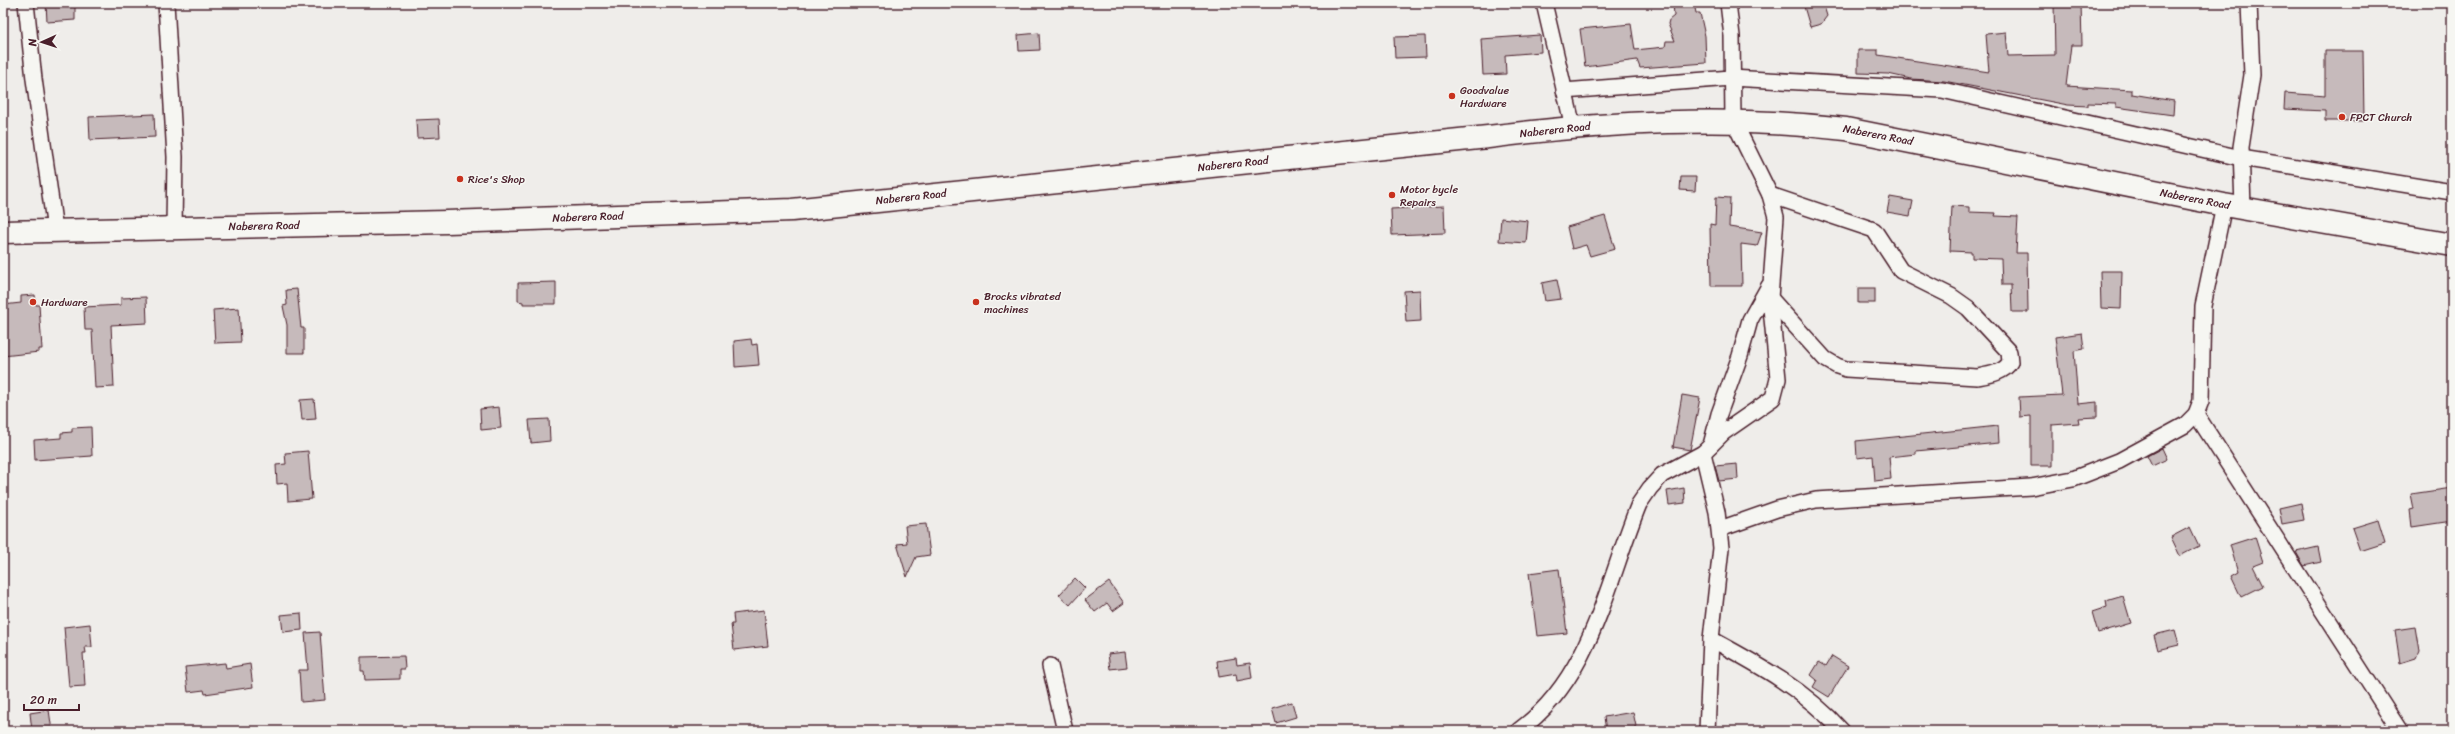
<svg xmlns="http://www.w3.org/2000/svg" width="2455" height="734" viewBox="0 0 2455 734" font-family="Sriracha,sans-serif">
<rect width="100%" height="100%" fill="#efedea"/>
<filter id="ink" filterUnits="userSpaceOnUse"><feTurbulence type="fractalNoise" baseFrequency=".025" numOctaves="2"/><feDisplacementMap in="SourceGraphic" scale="8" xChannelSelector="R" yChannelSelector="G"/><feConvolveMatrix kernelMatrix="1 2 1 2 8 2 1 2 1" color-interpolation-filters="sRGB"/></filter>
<g filter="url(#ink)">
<g fill="#c6babb" stroke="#4a1f2b">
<polygon points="46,3 75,3 75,20 47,22"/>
<polygon points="1673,3 1694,3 1696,13 1700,13 1705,36 1706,63 1640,68 1637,60 1585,67 1580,29 1631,24 1635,50 1665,47 1666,41 1675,41 1668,24 1669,20 1674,16"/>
<polygon points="1803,3 1823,3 1827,16 1821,24 1810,27"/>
<polygon points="2054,3 2081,3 2082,45 2071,45 2066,86 2132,90 2132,94 2174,101 2173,115 2116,107 2116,104 2088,103 2088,106 2068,105 1944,81 1911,79 1888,74 1858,73 1858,50 1878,50 1878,55 1989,72 1986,34 2006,32 2008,56 2055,55"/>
<polygon points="1039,33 1040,50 1019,51 1018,35"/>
<polygon points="1540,35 1541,52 1505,55 1506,74 1483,75 1481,39"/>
<polygon points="1425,36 1426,57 1395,58 1394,37"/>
<polygon points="2325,51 2363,51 2364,121 2325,121 2325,111 2284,109 2285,93 2325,96"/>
<polygon points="154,114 155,137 90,140 89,117"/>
<polygon points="439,119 440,137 417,138 416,120"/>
<polygon points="1681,177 1696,177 1695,191 1680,190"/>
<polygon points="1716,197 1730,198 1729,227 1762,232 1757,246 1741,244 1742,286 1711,286 1710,224 1715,225"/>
<polygon points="1890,197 1913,201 1910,216 1887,212"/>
<polygon points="1444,206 1445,233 1392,235 1391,209"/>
<polygon points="1952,206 1969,207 1969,212 1996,213 1995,216 2018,217 2016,253 2027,253 2028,312 2012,312 2011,285 2002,285 2001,259 1972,258 1972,252 1950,251"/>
<polygon points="1605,216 1615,249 1590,256 1586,245 1572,249 1567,227"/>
<polygon points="1501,218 1528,221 1526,243 1499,241"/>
<polygon points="2100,271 2122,271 2121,309 2101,308"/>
<polygon points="1557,280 1561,299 1545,301 1542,283"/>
<polygon points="556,282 556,304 523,304 523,302 518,301 518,283"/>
<rect x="1858" y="288" width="17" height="15"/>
<polygon points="297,289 301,328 304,328 304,353 287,353 287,325 283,306 287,305 286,290"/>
<polygon points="1420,290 1421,321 1406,322 1404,291"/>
<polygon points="35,295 36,305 39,305 42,349 39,349 39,352 3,356 3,305 21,303 21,296"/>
<polygon points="146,297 147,323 111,325 114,387 95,388 92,330 85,330 84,307 121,305 121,298"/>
<polygon points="239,308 241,342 215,343 213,310"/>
<polygon points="2082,333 2084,349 2074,351 2078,404 2097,402 2097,417 2078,418 2079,423 2052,425 2052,466 2031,466 2031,416 2020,417 2019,397 2062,395 2055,337"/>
<polygon points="751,339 752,345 757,344 759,365 735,367 734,341"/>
<polygon points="1682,395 1700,398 1690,450 1673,447"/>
<polygon points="314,399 316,419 302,420 300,400"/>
<polygon points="499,407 501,428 481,430 480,409"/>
<polygon points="549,419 550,441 531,443 529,420"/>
<polygon points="1998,426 1999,443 1916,451 1916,454 1889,457 1891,479 1875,481 1873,456 1857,458 1856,441"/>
<polygon points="91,427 92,456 35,460 34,440 61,438 61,433 72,432 72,428"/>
<polygon points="2162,448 2167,459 2152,466 2147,456"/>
<polygon points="308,451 312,499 288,501 287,483 277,484 276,465 286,464 285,453"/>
<polygon points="1737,464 1738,479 1719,481 1715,466"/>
<polygon points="1684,488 1685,503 1669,505 1667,491"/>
<polygon points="2452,488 2452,521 2412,527 2410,510 2414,509 2411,494"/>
<polygon points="2301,503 2304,520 2282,524 2279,508"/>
<polygon points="2378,520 2385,543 2360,551 2352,528"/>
<polygon points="926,524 930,555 916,557 907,577 897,544 907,543 905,526"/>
<polygon points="2190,527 2199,546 2180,556 2171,537"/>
<polygon points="2255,537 2263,562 2253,566 2263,586 2241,597 2231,576 2238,572 2230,545"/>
<polygon points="2318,547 2321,562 2304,566 2296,552"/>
<polygon points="1559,569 1567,633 1537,636 1529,573"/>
<polygon points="1075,578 1085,588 1070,605 1059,595"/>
<polygon points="1109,582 1124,603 1113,611 1107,603 1095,612 1085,600"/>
<polygon points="2123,596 2131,623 2098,633 2092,612 2107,607 2106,601"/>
<polygon points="764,610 768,646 734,650 731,624 734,624 733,614"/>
<polygon points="301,613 302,630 283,632 281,615"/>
<polygon points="90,624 92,647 85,647 86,653 83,653 85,686 69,687 64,627"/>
<polygon points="2415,627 2419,651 2416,658 2400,663 2395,630"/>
<polygon points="2175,630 2179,645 2158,650 2154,635"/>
<polygon points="320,632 325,700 301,702 299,670 308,670 305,633"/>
<polygon points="1125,652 1127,667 1110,669 1108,654"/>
<polygon points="404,656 405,669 400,669 400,679 365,680 364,671 361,671 361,657"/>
<polygon points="1832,656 1848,666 1829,697 1813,687 1817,680 1811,675 1819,662 1826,666"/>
<polygon points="1236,658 1237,665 1250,663 1252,678 1237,681 1236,674 1219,677 1217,661"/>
<polygon points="225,663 226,668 250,664 253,687 205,694 204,690 188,692 185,667"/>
<polygon points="1292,702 1296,717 1276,723 1272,708"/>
<polygon points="49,710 52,731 32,731 30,713"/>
<polygon points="1633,712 1637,731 1606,731 1604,717"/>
</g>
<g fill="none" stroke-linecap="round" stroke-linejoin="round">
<defs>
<g id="street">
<polyline points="26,3 34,79 55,230"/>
<polyline points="166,3 175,157 174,228"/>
<polyline points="1544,3 1573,127"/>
<polyline points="1564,91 1731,78 1942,90 2241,158 2452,192"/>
<polyline points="2243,208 2241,147 2252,75 2249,3"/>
<path d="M1770,298L1825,359L1837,366L1846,369L1977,377C1988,375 2004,373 2010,362L2009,352L1968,308L1951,296L1901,271L1874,230L1770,195"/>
<polyline points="2196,414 2400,731"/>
<polyline points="1711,445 1719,414 1740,356 1750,320 1769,286"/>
<polyline points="1703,453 1717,512 1721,548 1711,639 1707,731"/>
<polyline points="1720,529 1777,509 1816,500 2031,487 2073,479 2119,461 2185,425 2196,414 2201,401 2203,306 2224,205"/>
<path d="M1711,639C1759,665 1805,690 1842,731"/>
<polyline points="1050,666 1065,731"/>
<path d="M1518,731C1592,678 1606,584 1639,504L1650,488L1662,475L1703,453L1724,432L1773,398L1778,379L1770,298L1776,217L1770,195L1733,120L1732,36L1728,3"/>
</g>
<path id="secondary" d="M3,232L447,222L792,210L1488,137C1607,122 1727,115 1846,129L2224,205L2452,245"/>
</defs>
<use href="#street" stroke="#4a1f2b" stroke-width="18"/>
<use href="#secondary" stroke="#4a1f2b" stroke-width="25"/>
<use href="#street" stroke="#f6f6f2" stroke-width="15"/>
<use href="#secondary" stroke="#f6f6f2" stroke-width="22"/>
</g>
</g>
<g fill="#c8321e" stroke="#f6f6f2" stroke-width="1.5">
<circle cx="1452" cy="96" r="4"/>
<circle cx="2342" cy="117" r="4"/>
<circle cx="460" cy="179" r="4"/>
<circle cx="1392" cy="195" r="4"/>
<circle cx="33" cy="302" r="4"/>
<circle cx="976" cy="302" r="4"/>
</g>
<g text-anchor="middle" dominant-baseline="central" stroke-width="3" stroke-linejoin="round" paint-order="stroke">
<g font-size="11" fill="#4a1f2b" stroke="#f6f6f2" text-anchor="start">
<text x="1460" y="90">Goodvalue<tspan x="1460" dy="13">Hardware</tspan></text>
<text x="2350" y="117">FPCT Church</text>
<text x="468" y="179">Rice's Shop</text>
<text x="1400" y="189">Motor bycle<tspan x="1400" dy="13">Repairs</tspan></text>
<text x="984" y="296">Brocks vibrated<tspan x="984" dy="13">machines</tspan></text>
<text x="41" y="302">Hardware</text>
</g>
<g font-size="11" fill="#4a1f2b" stroke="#f6f6f2">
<text transform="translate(1555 130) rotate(-6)">Naberera Road</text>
<text transform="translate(1878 135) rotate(11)">Naberera Road</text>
<text transform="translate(1233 164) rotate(-6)">Naberera Road</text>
<text transform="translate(911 197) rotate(-6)">Naberera Road</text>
<text transform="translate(2195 199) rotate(11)">Naberera Road</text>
<text transform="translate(588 217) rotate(-2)">Naberera Road</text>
<text transform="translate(264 226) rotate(-1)">Naberera Road</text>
</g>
</g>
<rect width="2455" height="734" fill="none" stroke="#f6f6f2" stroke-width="16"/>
<rect x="8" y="8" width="2439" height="718" fill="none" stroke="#4a1f2b" stroke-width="1.5" filter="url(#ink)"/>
<g transform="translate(42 42) rotate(267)" stroke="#f6f6f2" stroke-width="3" paint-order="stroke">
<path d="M0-3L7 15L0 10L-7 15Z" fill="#4a1f2b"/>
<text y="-6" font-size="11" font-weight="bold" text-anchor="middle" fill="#4a1f2b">N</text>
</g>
<path d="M24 704v6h55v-6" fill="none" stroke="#4a1f2b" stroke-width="2"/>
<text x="30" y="704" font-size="12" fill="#4a1f2b" stroke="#f6f6f2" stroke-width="3" paint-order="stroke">20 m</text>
</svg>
